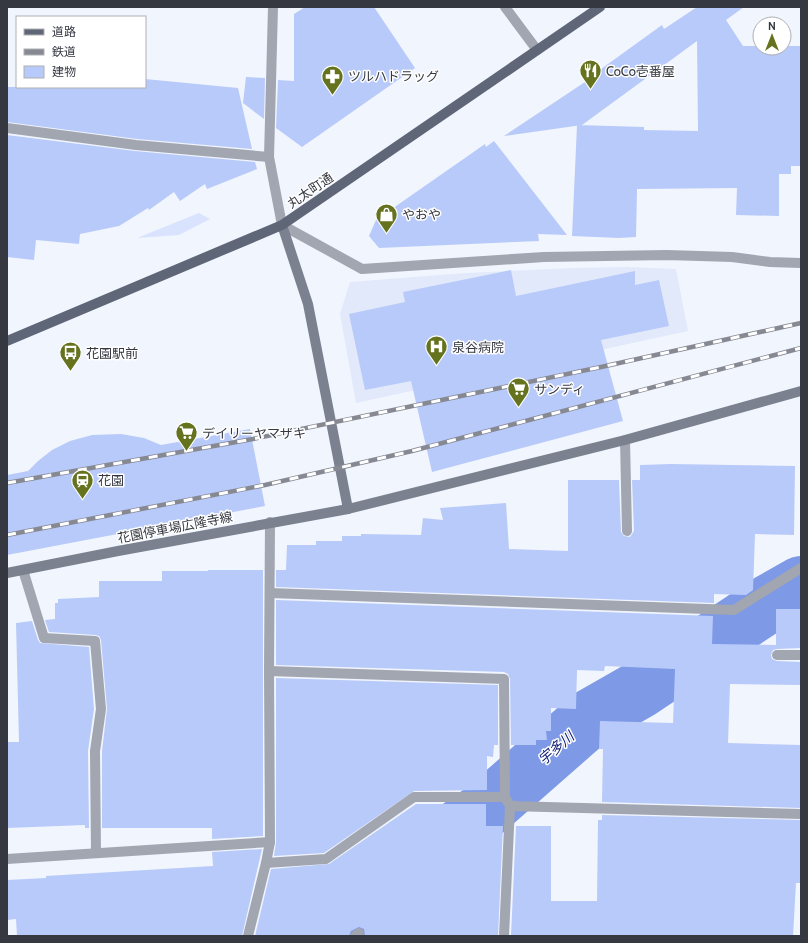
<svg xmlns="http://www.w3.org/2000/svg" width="808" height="943" viewBox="0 0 808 943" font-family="Cabin,'Noto Sans JP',sans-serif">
<rect width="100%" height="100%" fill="#f1f5fe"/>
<polygon fill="#e2e9fb" points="628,267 676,269 688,331 356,403 340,314 350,282 466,273 572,268"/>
<polygon fill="#d9e3fd" points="199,213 210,219 179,235 137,238"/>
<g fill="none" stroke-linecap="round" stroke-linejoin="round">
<polyline stroke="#7e99e5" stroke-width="58" points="329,936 430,848 485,810 590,718 639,690 771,602 801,585"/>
</g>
<g fill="#b8caf9">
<polygon points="305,7 374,7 415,68 302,147 276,128 278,80 294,81 294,14"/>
<polygon points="697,7 744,7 726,20 743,46 760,46 760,48 784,48 784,46 801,46 801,166 791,166 791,174 779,174 779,216 736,215 737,188 637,189 636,237 619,238 572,236 577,125 644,127 644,130 698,131 697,41 582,125 504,136 591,78 590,77 662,25 664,29"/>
<polygon points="246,77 265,78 264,119 243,103"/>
<polygon points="145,79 238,88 252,149 137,139 7,122 7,87 145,87"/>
<polygon points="7,135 135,151 255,162 257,169 207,189 205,184 180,201 174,192 149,210 148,208 119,226 80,234 79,244 36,240 34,260 7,257"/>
<polygon points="494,141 567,235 538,234 539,241 379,248 369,236 376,220 485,144 486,147"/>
<polygon points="511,270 516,296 635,271 635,285 659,280 669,326 601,340 623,421 432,472 411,381 365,390 349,314 405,302 403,292"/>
<polygon points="250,429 265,506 7,555 7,475 28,471 38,461 52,450 70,441 92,435 121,434 144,438 161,445"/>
<polygon points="671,464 795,466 794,535 755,534 753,590 746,595 714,594 714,603 276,587 276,570 286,570 287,545 316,545 316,541 342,541 342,536 361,536 361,534 421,535 423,518 443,520 440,508 506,503 509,549 568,551 568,480 619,480 621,532 624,536 630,537 634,531 632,480 640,480 640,465"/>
<polygon points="208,570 263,570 263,836 212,839 212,828 102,828 102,751 107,709 101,640 99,636 95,635 49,632 45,620 55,619 55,603 58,603 58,599 99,597 99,581 162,581 162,571 208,571"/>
<polygon points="276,600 713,616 712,644 776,645 776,609 801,609 801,648 777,649 773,650 771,655 772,659 777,661 801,662 801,685 730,684 728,743 801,745 801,808 602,802 603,749 599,749 600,721 673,723 675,669 605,666 604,671 577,670 576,709 551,708 551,731 546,731 547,740 536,740 536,745 511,745 510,679 508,674 504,672 276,665"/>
<polygon points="32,621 38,640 40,643 89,647 94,709 88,751 89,828 85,828 85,825 7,828 7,742 19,742 16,623"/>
<polygon points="276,678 498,685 498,745 494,745 493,757 487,756 487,790 414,791 324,853 274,856 276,842"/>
<polygon points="416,804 486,804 486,826 503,826 498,936 365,936 364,929 359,927 351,931 349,936 255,936 271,869 329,864"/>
<polygon points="602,815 801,820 801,883 796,883 793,936 511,936 516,826 551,826 551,901 597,901 598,820 602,820"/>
<polygon points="262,849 242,936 17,936 16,919 7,920 7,880 46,878 46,876 213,866 212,852"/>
</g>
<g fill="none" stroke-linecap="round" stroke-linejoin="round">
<g stroke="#a2a6b0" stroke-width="10">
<polyline points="505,7 537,50"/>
<polyline points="7,128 136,145 269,157"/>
<polyline points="625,440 627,531"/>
<polyline points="23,570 44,638 95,641 101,709 95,751 96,853"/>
<polyline points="270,593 734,610 801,568"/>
<polyline points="777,655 801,655"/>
<polyline points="269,671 504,679 505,797 510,806"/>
<polyline points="266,863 326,859 414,797 505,797"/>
<polyline points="355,936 359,933"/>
</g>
<g stroke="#a2a6b0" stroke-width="10">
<polyline points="273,7 269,157 282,225 362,269 544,257 667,255 732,257 770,262 801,263"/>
<polyline points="7,859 270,842"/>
<polyline points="248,936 266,863 270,842 269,671 270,522"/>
<polyline points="504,936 510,806 801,814"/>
</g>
<g stroke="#7b818f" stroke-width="10">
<polyline points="282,225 308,304 348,509"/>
<polyline points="7,573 118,551 348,509 625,440 801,391"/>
</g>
<polyline stroke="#5f6677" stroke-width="10" points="7,341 282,225 600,7"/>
<defs>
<g id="rail">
<polyline points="7,483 253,439 601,367 801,323"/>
<polyline points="7,535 265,485 412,451 801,348"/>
</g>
</defs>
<use href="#rail" stroke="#868992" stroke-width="4.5"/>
<use href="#rail" stroke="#fff" stroke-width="3" stroke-dasharray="9" stroke-linecap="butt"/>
</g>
<defs>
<symbol id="restaurant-pin" viewBox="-11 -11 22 30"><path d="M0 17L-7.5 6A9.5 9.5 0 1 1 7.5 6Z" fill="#65721e" stroke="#fff"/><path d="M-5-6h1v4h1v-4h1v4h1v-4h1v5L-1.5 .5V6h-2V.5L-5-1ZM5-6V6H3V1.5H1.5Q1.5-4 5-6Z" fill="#fff"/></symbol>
<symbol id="pharmacy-pin" viewBox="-11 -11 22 30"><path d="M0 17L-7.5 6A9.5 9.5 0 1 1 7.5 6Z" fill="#65721e" stroke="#fff"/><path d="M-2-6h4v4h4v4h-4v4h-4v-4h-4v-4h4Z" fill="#fff"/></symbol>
<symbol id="shop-pin" viewBox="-11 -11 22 30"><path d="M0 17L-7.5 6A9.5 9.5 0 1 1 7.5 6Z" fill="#65721e" stroke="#fff"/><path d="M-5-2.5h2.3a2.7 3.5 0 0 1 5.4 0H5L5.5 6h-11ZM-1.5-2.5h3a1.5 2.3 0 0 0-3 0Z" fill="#fff"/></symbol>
<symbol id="hospital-pin" viewBox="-11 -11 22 30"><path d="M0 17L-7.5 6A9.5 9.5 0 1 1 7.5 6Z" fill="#65721e" stroke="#fff"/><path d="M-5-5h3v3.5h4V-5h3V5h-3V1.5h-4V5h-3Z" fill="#fff"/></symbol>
<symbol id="bus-pin" viewBox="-11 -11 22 30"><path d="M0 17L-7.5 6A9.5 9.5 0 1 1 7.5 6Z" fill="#65721e" stroke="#fff"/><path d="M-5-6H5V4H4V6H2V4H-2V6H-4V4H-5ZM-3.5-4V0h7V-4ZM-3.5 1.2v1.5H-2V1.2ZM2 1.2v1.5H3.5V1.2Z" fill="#fff"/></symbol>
<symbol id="supermarket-pin" viewBox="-11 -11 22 30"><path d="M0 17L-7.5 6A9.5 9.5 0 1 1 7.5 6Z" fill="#65721e" stroke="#fff"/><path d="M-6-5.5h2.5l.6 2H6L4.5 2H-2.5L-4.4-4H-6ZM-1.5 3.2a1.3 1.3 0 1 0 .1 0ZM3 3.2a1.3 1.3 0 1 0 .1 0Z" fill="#fff"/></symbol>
<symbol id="station-pin" viewBox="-11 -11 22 30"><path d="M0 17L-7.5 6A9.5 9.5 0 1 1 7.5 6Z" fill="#65721e" stroke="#fff"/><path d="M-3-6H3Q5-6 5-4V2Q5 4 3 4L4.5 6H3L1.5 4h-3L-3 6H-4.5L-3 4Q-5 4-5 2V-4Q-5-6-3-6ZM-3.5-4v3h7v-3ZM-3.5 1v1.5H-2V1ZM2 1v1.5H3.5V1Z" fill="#fff"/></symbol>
</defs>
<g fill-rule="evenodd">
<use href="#restaurant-pin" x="578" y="58" width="25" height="34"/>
<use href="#pharmacy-pin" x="320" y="64" width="25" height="34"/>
<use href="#shop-pin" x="374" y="202" width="25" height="34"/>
<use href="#hospital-pin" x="424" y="334" width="25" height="34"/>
<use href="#bus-pin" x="58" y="340" width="25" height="34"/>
<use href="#supermarket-pin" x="506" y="376" width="25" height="34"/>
<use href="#supermarket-pin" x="174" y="420" width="25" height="34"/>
<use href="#station-pin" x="70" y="468" width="25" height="34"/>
</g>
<g text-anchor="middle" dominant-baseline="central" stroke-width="3" stroke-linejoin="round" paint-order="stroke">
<g font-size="13" fill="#353841" stroke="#fff" text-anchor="start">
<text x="606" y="71">CoCo壱番屋</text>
<text x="348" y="76">ツルハドラッグ</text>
<text x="402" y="214">やおや</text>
<text x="452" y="347">泉谷病院</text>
<text x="86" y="353">花園駅前</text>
<text x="534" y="389">サンディ</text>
<text x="202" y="433">デイリーヤマザキ</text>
<text x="98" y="480">花園</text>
</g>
<g font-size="13" fill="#353841" stroke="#fff">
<text transform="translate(310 190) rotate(-34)">丸太町通</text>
<text transform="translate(175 527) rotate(-11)">花園停車場広隆寺線</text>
</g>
<g font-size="14" font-style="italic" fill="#132076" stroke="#fff">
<text transform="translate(556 748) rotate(-41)">宇多川</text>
</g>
</g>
<rect width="808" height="943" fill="none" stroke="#353841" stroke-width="16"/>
<rect x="16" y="16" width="130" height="72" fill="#ffffff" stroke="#aeafb3"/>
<rect x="24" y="29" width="20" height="6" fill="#5f6677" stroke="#aeafb3"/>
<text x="52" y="36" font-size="12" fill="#353841">道路</text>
<rect x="24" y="49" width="20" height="6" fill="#868992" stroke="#aeafb3"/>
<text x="52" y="56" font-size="12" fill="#353841">鉄道</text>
<rect x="24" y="66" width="20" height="12" fill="#b8caf9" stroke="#aeafb3"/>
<text x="52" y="76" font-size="12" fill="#353841">建物</text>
<g transform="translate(772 36)"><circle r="19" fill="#ffffff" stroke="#aeafb3"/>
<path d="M0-3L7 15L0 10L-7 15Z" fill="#65721e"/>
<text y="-6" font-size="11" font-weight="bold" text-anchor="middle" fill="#353841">N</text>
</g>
</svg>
